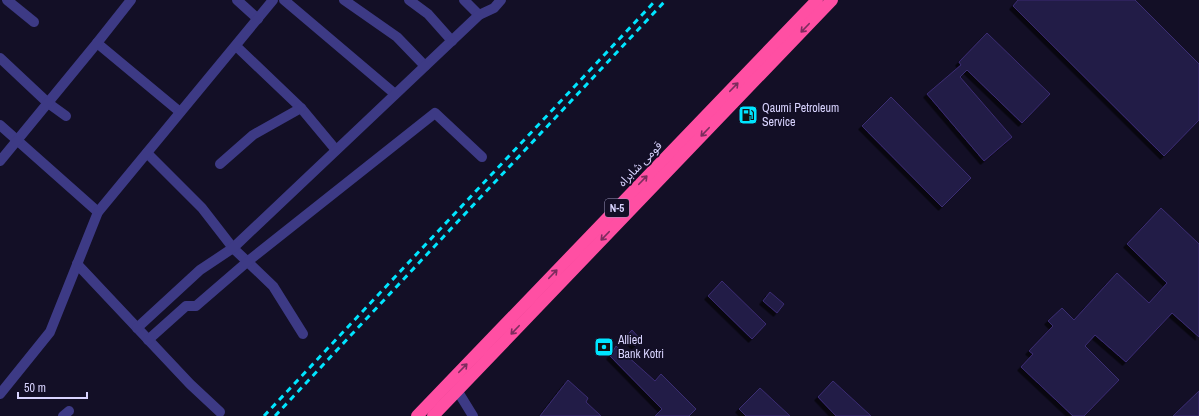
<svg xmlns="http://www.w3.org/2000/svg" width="1199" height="416" viewBox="0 0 1199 416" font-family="'Archivo Narrow','Noto Sans Arabic',sans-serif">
<defs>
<filter id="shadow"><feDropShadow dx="-3.5" dy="3.5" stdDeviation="0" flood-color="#0009"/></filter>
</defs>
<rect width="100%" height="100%" fill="#130f26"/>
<g fill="#241b47" stroke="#3b2d73" filter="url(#shadow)">
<polygon points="1018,0 1135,0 1199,64 1199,120 1164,156 1013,6"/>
<polygon points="987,33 1050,94 1022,123 967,70 960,77 1012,137 984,161 927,94 961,65 959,62"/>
<polygon points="891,97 971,178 942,207 862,126"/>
<polygon points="1161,208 1199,244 1199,337 1172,313 1126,362 1095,335 1085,346 1119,380 1084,416 1073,416 1021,367 1033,354 1029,351 1053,326 1048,321 1062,308 1074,320 1117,273 1149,303 1167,283 1127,244"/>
<polygon points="722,281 766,324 752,339 708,296"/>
<polygon points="770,292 784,304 777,313 763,301"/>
<polygon points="632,330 641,340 635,346 626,336"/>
<polygon points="616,346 655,381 661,374 696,409 689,416 655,416 662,409 610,356"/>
<polygon points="568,380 588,398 586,402 601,416 540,416"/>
<polygon points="833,381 871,416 836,416 818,397"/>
<polygon points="760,388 790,416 746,416 739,409"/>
<polygon points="1199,391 1199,416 1173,416"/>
</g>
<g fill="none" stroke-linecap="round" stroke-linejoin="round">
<g stroke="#3d3a85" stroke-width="10">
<polyline points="7,0 34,22"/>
<polyline points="237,0 258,19"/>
<polyline points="284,0 395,94"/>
<polyline points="344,0 397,37 425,66"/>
<polyline points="409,0 428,14 452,41"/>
<polyline points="464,0 479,15"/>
<polyline points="97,43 180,112"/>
<polyline points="236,46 301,108 336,150"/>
<polyline points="0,58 48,103 66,116"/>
<polyline points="0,125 98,212"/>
<polyline points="147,153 202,208 233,248 273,286 303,334"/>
<polyline points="0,161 97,43 131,0"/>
<polyline points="220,164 253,135 301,108"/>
<polyline points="77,264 190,384 220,412"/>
<polyline points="137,328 200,270 233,248 479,15 494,8 501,0"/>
<polyline points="148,340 186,306 196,306 247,262 435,113 482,157"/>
<polyline points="452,385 457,390 473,416"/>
<polyline points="0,394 50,332 98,212 273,0"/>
<polyline points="63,416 69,411"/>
</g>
<g stroke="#ff4fa3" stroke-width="12">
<polyline points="417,416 817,0"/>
<polyline points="433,416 832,0"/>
</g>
<g stroke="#00e5ff" stroke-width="3" stroke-dasharray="6 5" stroke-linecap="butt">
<polyline points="264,416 656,0"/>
<polyline points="275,416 666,0"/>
</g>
</g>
<defs><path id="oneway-shaft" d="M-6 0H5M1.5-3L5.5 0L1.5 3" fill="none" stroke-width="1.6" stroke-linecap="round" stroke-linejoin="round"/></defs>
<g stroke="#7d2c5e">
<use href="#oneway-shaft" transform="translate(805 28) rotate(134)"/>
<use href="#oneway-shaft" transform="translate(734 87) rotate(-46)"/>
<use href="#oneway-shaft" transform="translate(705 132) rotate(134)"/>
<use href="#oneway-shaft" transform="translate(643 180) rotate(-46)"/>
<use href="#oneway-shaft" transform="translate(605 236) rotate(134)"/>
<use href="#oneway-shaft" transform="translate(553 274) rotate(-46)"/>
<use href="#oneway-shaft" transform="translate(515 330) rotate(134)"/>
<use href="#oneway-shaft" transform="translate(463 368) rotate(-46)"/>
</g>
<defs>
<symbol id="fuel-square" viewBox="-11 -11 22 22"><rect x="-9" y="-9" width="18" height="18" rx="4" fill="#00e5ff" stroke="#130f26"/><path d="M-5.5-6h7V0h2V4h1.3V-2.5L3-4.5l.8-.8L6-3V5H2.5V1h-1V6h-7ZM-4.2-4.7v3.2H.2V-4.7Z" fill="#111"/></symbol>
<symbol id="bank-square" viewBox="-11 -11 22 22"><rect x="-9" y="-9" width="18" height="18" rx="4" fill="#00e5ff" stroke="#130f26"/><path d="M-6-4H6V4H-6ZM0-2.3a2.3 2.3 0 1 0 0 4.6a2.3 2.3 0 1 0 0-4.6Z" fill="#111"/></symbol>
</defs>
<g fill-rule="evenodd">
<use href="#fuel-square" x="737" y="104" width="22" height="22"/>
<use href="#bank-square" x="593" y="336" width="22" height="22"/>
</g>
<g text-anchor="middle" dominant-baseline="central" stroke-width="3.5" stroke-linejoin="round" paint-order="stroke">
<rect fill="#130f26" stroke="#9e99be" stroke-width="1" x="605" y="199" width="24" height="18" rx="3"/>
<g font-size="11" font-weight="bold" fill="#d9d4ff">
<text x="617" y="208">N-5</text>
</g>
<g font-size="12" fill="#d9d4ff" stroke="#130f26" text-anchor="start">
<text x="762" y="108">Qaumi Petroleum<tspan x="762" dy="14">Service</tspan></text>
<text x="618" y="340">Allied<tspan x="618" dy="14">Bank Kotri</tspan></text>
</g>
<g font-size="12" fill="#d9d4ff" stroke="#130f26">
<text transform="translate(640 164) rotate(-46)">قومی شاہراہ</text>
</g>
</g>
<path d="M18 392v6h69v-6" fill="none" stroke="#d9d4ff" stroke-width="2"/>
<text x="24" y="392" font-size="12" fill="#d9d4ff" stroke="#130f26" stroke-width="3" paint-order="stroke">50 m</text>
</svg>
